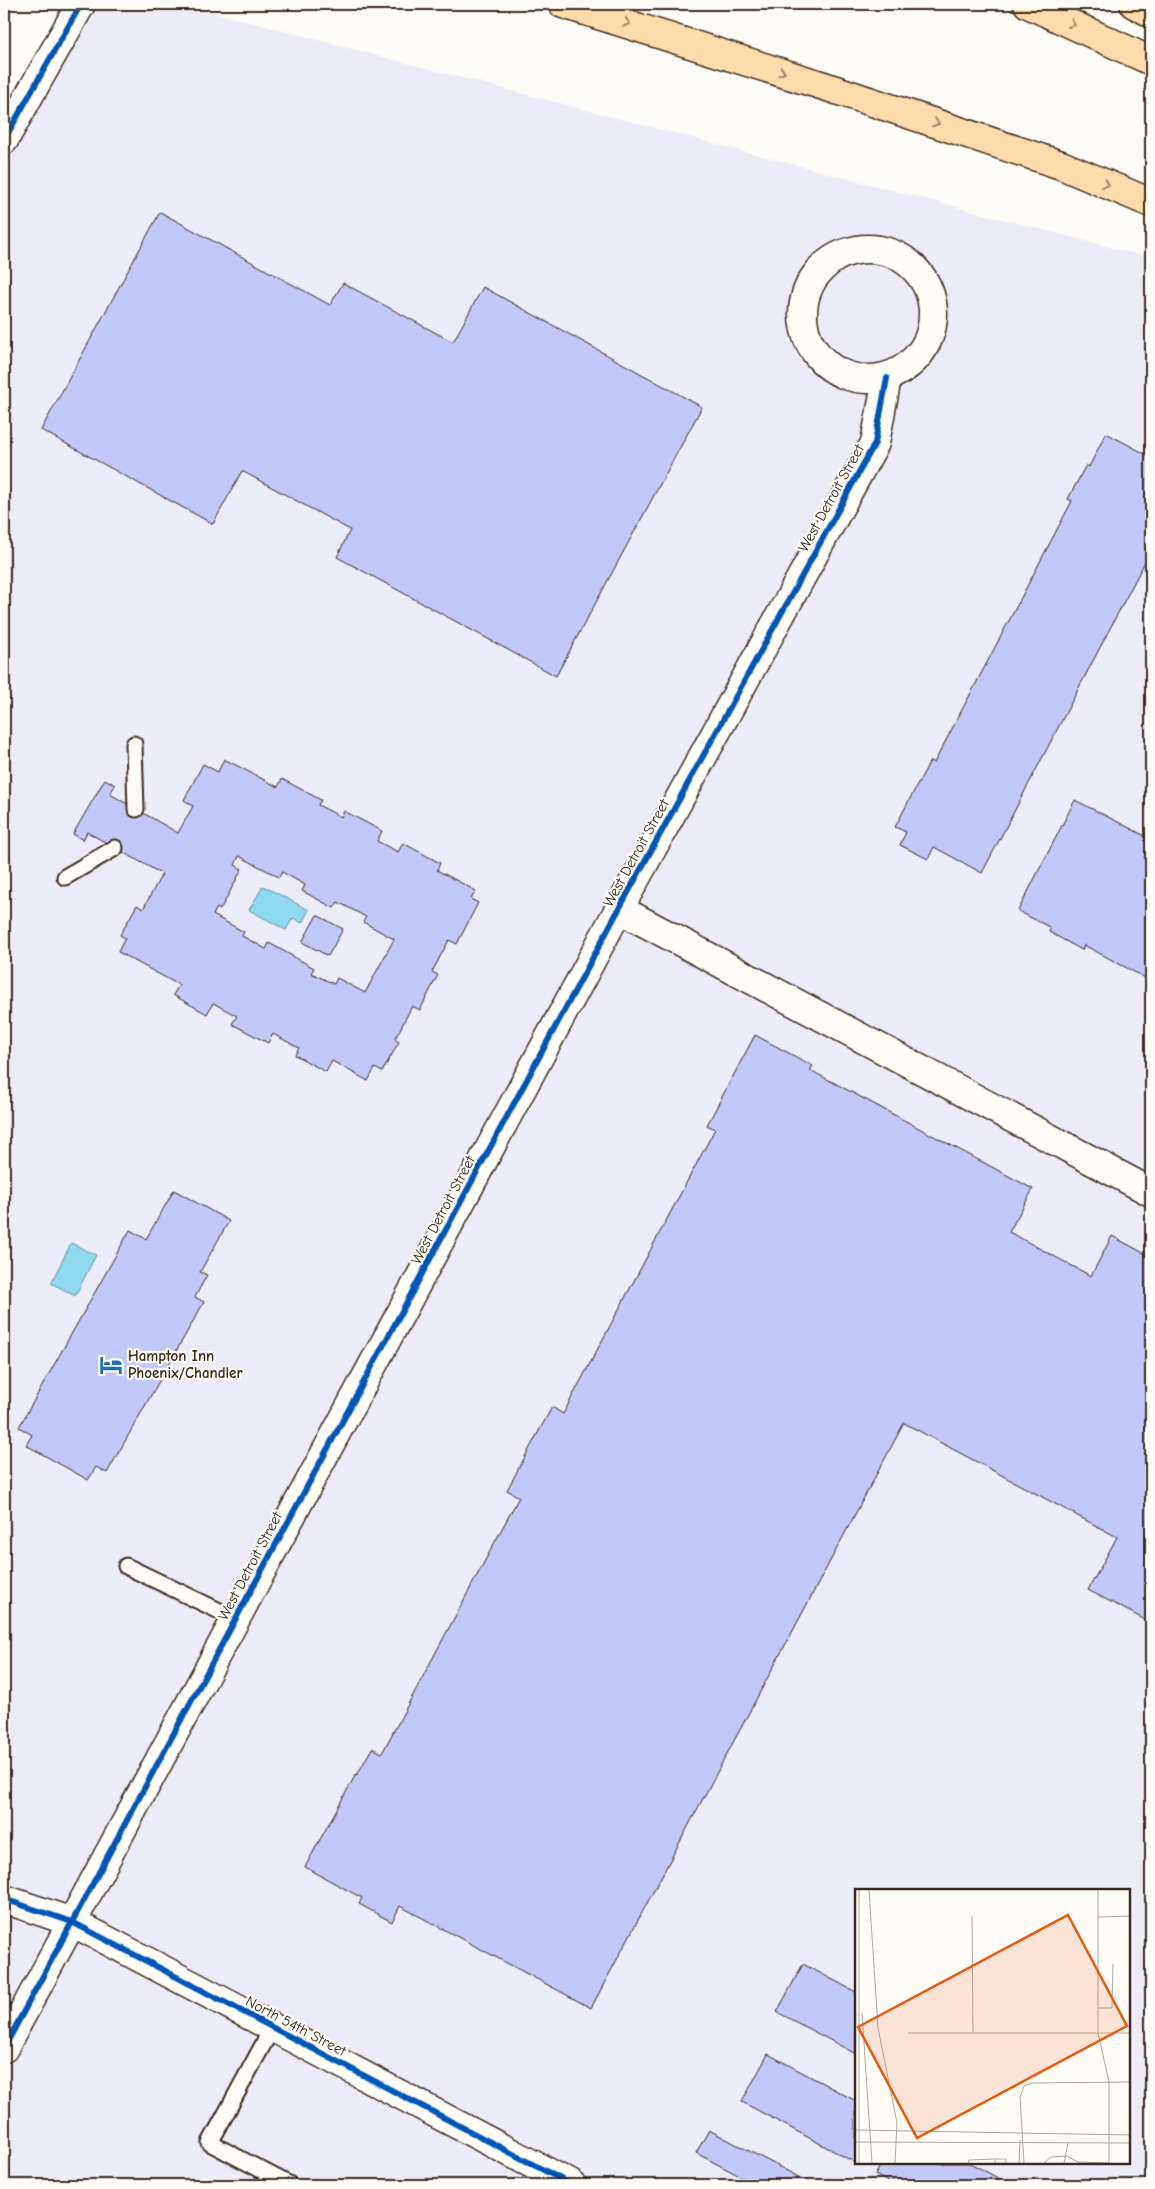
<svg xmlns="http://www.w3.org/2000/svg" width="1155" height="2189" viewBox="0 0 1155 2189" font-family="'Comic Neue',sans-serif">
<rect width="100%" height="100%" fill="#fdfcf7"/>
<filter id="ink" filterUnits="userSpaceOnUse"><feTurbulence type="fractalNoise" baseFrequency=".02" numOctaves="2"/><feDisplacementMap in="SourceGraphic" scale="10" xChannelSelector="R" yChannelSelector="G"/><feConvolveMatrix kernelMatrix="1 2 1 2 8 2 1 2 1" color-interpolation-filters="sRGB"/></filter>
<g filter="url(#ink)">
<path fill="#ececf8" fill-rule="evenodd" d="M81,4H181L1151,258V2185H4V139ZM856,1890H1129V2163H856Z"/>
<g fill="#8edaee" stroke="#6d949b">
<polygon points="263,886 309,910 302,923 293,918 286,930 249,910"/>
<polygon points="71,1243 96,1255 75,1296 51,1283"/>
</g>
<g fill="#c3c8fa" stroke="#3b2a1e" fill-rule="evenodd">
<polygon points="160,212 330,305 343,283 453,342 483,287 702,407 556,676 337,557 350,530 242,471 213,524 41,430"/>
<polygon points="1106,433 1151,457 1151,550 982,873 934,847 928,859 900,845 906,832 895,827 930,761 934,763 1072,501 1068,499 1086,465 1089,467"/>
<path d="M224,759L278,787L282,779L321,800L318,805L341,817L344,811L382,831L377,841L398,852L403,843L440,863L437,870L476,891L471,899L478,903L457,944L449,940L432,972L438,975L420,1010L412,1006L395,1039L399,1042L382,1072L375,1068L368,1081L332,1061L326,1072L295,1055L299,1048L273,1034L268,1043L232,1024L237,1016L213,1003L207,1014L173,995L179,985L118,952L125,938L120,935L137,905L143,909L162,874L87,832L83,840L73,834L105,779L115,785L110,794L178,833L193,806L184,800L203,764L218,772ZM239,856L279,877L282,872L305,885L302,891L334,908L338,902L366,917L363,922L394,939L365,993L337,978L334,984L311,973L314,968L269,943L266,949L242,936L244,932L213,915L217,908L220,910L242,869L235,865Z"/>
<polygon points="1075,800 1151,839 1151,981 1084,945 1082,950 1049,932 1051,928 1018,911"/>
<polygon points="317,915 343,929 328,956 302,942"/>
<polygon points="755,1035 813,1066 810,1070 1033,1189 1009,1232 1091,1276 1112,1236 1151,1257 1151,1623 1088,1590 1117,1537 904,1423 591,2008 400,1906 392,1922 359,1904 362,1898 305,1867 356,1774 357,1775 372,1748 382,1753 519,1497 507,1490 552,1407 563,1414 715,1129 707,1125"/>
<polygon points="174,1190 229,1221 200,1272 207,1275 195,1297 204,1302 107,1473 96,1467 88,1480 26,1445 32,1435 19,1427 130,1230 146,1239"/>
<polygon points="803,1964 856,1992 856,2054 777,2012"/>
<polygon points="768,2054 856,2101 856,2163 742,2102"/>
<polygon points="709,2130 814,2185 757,2185 696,2153"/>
<polygon points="882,2163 970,2163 1011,2185 894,2185 875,2175"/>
</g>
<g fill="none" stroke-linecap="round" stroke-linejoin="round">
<defs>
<g id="service">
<polyline points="134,744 136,809"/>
<polyline points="65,877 115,848"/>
<polyline points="126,1566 236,1619"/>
<polyline points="272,2028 210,2143 290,2185"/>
</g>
<g id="minor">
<circle cx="868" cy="314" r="65"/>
<polyline points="619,909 1151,1192"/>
<polyline points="4,1899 72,1922 572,2185"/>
<polyline points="4,2048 619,909 875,443 887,378"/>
</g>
<polyline id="secondary" points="4,140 81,4"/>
<g id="motorway">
<polyline points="563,4 824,86 1061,165 1151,203"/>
<polyline points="1028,4 1151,61"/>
<polyline points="1134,4 1151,13"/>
</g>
</defs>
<use href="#service" stroke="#3b2a1e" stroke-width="19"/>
<use href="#minor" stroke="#3b2a1e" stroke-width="31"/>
<use href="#secondary" stroke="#3b2a1e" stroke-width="31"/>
<use href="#motorway" stroke="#3b2a1e" stroke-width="31"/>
<use href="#service" stroke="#fdfcf7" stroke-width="15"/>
<use href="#minor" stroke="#fdfcf7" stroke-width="28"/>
<use href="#secondary" stroke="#fdfcf7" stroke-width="28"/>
<use href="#motorway" stroke="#fddcac" stroke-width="28"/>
<defs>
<g id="cycleway">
<polyline points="4,140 81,4"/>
<polyline points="4,1899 72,1922 572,2185"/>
<polyline points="4,2048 619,909 875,443 887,378"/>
</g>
</defs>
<use href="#cycleway" stroke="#fdfcf7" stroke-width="9"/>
<use href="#cycleway" stroke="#0057b8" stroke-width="6"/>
</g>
<defs><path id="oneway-chevron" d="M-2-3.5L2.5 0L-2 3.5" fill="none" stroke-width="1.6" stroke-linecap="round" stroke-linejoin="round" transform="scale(1.25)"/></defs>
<g stroke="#9c8365">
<use href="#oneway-chevron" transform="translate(627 23) rotate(18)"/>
<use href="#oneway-chevron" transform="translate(1072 24) rotate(25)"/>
<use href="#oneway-chevron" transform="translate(782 72) rotate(18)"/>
<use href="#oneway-chevron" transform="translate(936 123) rotate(19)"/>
<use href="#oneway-chevron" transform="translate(1106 184) rotate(23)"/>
</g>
</g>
<defs>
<symbol id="hotel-bare" viewBox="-9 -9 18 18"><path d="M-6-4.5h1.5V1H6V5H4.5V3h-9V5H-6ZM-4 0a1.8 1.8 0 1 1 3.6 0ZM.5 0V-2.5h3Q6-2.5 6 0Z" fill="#1f6fb2" stroke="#fdfcf7" stroke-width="2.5" paint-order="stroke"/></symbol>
</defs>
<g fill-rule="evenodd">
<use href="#hotel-bare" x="95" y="1349" width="32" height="32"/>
</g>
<g text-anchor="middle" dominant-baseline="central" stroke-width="4.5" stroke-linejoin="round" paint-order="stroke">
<g font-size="15" fill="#3b2a1e" stroke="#fdfcf7">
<text transform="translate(831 498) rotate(-61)">West Detroit Street</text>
<text transform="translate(636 853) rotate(-61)">West Detroit Street</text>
<text transform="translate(443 1210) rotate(-62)">West Detroit Street</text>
<text transform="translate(250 1566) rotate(-62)">West Detroit Street</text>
<text transform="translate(296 2026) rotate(28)">North 54th Street</text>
</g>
<g font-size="15" font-weight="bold" fill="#3b2a1e" stroke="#fdfcf7" text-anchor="start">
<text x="128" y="1356">Hampton Inn<tspan x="128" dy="17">Phoenix/Chandler</tspan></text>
</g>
</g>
<g transform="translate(855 1889)">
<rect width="275" height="275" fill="#fdfcf7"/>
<path fill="none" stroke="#afa8a0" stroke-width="1" d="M4,1V274M14,1L23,139L42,234L40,274M243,1V144L254,193V274M117,27L118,143M243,28L275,27M243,119H257L258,75M7,124L17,274M53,144H275M0,241L275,246M0,253L275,254M113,274L114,271L140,270M140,274V270H151V274M164,274L165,251M169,274L165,208L169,197L177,194L275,193M189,274L196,268L212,267L223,273L254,274M209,274L213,254"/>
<path fill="#e8590c" fill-opacity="0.15" stroke="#e8590c" stroke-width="2.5" d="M213,26L272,137L62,249L3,138Z"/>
<rect width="275" height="275" fill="none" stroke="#3b2a1e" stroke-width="2.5"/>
</g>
<rect width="1155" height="2189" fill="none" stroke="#fdfcf7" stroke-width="20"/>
<rect x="10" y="10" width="1135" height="2169" fill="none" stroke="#3b2a1e" stroke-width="2" filter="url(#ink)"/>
</svg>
